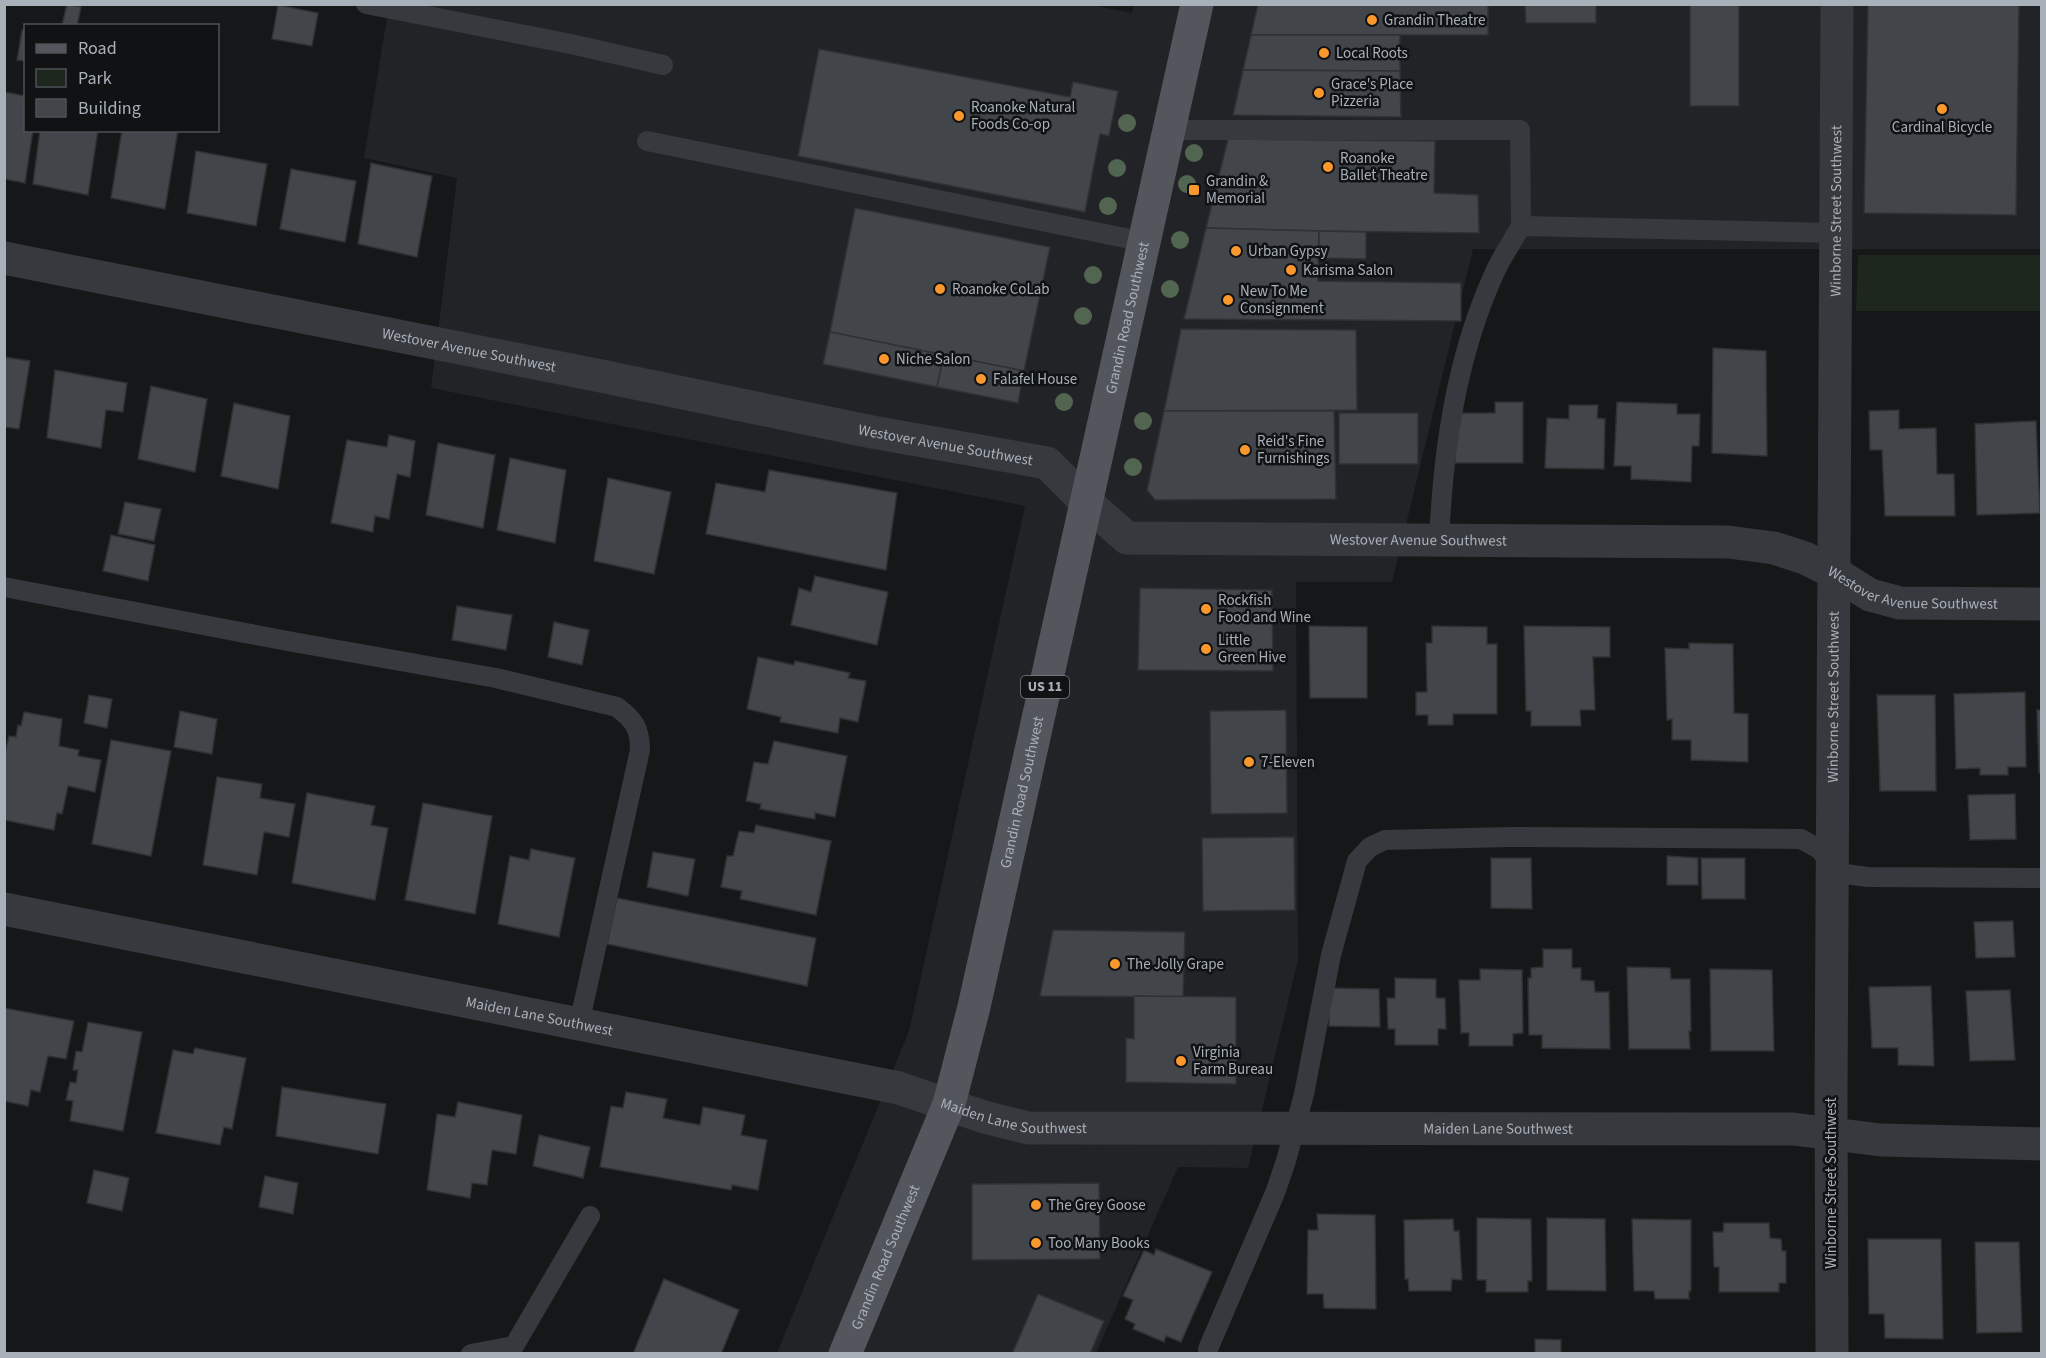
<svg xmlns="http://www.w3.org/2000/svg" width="2046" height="1358" viewBox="0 0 2046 1358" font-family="'Source Sans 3',sans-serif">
<rect width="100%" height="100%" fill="#161719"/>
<polygon fill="#222326" points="1087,4 1132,13 1134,4 2041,5 2041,249 1473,249 1392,582 1296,582 1298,960 1248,1168 1178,1167 1096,1353 777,1353 909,1031 1025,506 431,388 457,178 364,158 389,5"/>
<polygon fill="#1e271e" points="1858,255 2041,255 2041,311 1856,311"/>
<g fill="#424549" stroke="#303135" stroke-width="1.5">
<polygon points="67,4 81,7 77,26 62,25"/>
<polygon points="1258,4 1488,4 1488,35 1251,35"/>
<polygon points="1525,4 1596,4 1596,23 1526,23"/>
<rect x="1690" y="4" width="49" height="102"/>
<polygon points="1868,4 2019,4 2016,215 1864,213"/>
<polygon points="278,5 318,13 312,46 272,39"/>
<polygon points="22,30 26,31 26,61 17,60"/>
<polygon points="1251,35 1400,35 1400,71 1243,70"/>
<polygon points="819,49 1070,97 1073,82 1118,91 1109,136 1100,134 1085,212 798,156"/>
<polygon points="1243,70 1400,71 1401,117 1233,115"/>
<polygon points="4,92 26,96 26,130 33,130 25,183 4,179"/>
<polygon points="40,130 98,130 88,195 33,184"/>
<polygon points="122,130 178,130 165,209 111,198"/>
<polygon points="1228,139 1435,141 1434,193 1478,195 1479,233 1319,231 1206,228"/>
<polygon points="196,151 267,164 256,226 187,213"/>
<polygon points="371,163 432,176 417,257 358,244"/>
<polygon points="291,169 356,181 345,242 280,229"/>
<polygon points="855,208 1050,247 1024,371 830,332"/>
<polygon points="1206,228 1319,231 1318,281 1461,283 1461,321 1184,319"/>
<polygon points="1319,231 1366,232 1366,259 1319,258"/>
<polygon points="1181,329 1356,330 1357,410 1164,411"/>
<polygon points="830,332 944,355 937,387 823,364"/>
<polygon points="1713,348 1766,351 1767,456 1712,453"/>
<polygon points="944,355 1024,371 1018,403 937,387"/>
<polygon points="4,357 30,361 19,429 5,427 4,431"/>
<polygon points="55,370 127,383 123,412 106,410 101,448 47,438"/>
<polygon points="151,386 207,399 195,472 138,459"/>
<polygon points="1495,402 1523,402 1523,463 1455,463 1455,413 1495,413"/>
<polygon points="1617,402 1677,404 1677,414 1700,414 1699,446 1692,446 1691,482 1631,479 1631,466 1614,466"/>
<polygon points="234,403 290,416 278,489 221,476"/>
<polygon points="1569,405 1598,405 1597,418 1605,419 1604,469 1545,468 1547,418 1569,419"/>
<polygon points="1899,410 1899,429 1936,428 1937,474 1954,474 1955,516 1885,516 1882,450 1870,450 1869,411"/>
<polygon points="1164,411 1334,411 1336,499 1155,500 1147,490"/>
<rect x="1339" y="413" width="79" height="51"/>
<polygon points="2036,421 2040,513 1977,515 1975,424"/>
<polygon points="389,435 415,441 410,477 397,474 389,519 375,516 373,532 331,523 347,440 387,447"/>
<polygon points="438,443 495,455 483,528 426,515"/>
<polygon points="510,458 566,470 555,543 497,530"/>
<polygon points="769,470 897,493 886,570 706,534 716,483 765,492"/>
<polygon points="608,478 671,492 654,574 594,561"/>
<polygon points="125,502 161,509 154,541 118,534"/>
<polygon points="111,535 155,545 148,581 103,571"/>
<polygon points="815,576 888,592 877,645 791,625 799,588 811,592"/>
<polygon points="1140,588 1272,590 1273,671 1138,670"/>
<polygon points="457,606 512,615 506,650 452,640"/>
<polygon points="554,622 589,630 582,665 548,657"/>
<polygon points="1309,626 1367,627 1367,698 1310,698"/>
<polygon points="1432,626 1487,627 1487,644 1497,644 1497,714 1453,714 1453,725 1428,725 1428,715 1416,715 1416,692 1427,692 1426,643 1432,643"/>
<polygon points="1524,626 1610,627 1610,657 1593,657 1595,710 1580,710 1581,726 1531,726 1531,711 1526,711"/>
<polygon points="1689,643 1733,644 1734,713 1748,714 1748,762 1691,760 1691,740 1672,740 1672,719 1667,720 1665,648 1689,649"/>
<polygon points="758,657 794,665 795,661 850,673 848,678 866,681 858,722 840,718 838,733 780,722 781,717 747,709"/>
<polygon points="2025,692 2026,767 2008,767 2008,775 1980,775 1980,768 1956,769 1954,694"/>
<polygon points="89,695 112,699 107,728 84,723"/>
<polygon points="1877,695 1935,695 1936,791 1880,791"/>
<polygon points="1286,710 1287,813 1211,814 1210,711"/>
<polygon points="2037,710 2042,710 2042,773 2039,773"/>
<polygon points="180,711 217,719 212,754 174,747"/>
<polygon points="24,712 62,719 59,746 79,750 78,756 101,760 95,792 68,786 62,814 57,813 54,830 4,820 4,757 9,736 16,737 18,725 21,726"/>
<polygon points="111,740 171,751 151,856 92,844"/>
<polygon points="774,741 847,756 835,817 815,813 815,819 760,809 761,804 746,801 754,762 768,764"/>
<polygon points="217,777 262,784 260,798 295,804 289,837 264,832 257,875 203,865"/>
<polygon points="307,793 375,806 371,825 388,828 375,900 292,883"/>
<polygon points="2015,794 2016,839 1970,840 1968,795"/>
<polygon points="423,803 492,816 475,914 405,900"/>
<polygon points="756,825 831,841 816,915 740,899 742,891 721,887 727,856 733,856 739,831 754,833"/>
<polygon points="1294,837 1295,910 1203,911 1202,838"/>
<polygon points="531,849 575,858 559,937 498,924 510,856 529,860"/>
<polygon points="653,852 695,859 688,896 647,887"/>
<polygon points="1667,856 1698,858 1698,885 1667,885"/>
<polygon points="1491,858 1531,858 1532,909 1491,908"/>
<polygon points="1701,858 1745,858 1745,899 1702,899"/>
<polygon points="617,898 816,938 807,986 607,944"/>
<polygon points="2013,921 2015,957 1976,958 1974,922"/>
<polygon points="1053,930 1185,932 1183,997 1040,996"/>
<polygon points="1543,949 1572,949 1572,968 1581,968 1581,980 1594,981 1595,992 1609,992 1610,1049 1542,1048 1542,1035 1529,1035 1528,978 1531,978 1531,968 1543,967"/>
<polygon points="1627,967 1670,968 1671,979 1690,979 1691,1031 1689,1031 1690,1049 1629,1049"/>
<polygon points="1480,969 1522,970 1523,1033 1513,1034 1513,1046 1469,1046 1469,1033 1461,1033 1459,980 1480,980"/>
<polygon points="1710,969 1772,970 1774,1051 1711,1051"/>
<polygon points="1395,978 1436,979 1436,998 1445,998 1446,1029 1438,1029 1438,1045 1395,1045 1395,1029 1388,1029 1387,998 1395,998"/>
<polygon points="1931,986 1934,1066 1898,1065 1898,1048 1872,1048 1869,987"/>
<polygon points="1329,988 1379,989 1380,1027 1329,1026"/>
<polygon points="2010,990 2015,1060 1970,1061 1966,991"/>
<polygon points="1134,996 1236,997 1236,1084 1126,1082 1126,1038 1134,1039"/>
<polygon points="4,1008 74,1021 66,1059 48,1056 40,1092 31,1090 28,1106 4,1101"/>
<polygon points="88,1022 142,1032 123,1131 70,1121 73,1101 66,1100 70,1082 76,1083 78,1070 73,1070 76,1051 82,1052"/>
<polygon points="195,1048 246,1058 232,1129 224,1127 220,1145 156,1133 173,1050 193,1054"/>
<polygon points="282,1087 386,1104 378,1154 276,1136"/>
<polygon points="626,1092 667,1099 663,1118 700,1125 703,1107 745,1115 741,1135 767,1140 758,1190 732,1185 731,1190 600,1167 611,1106 623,1108"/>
<polygon points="458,1102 522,1115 516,1154 492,1150 487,1185 472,1183 470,1198 427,1190 437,1114 455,1117"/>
<polygon points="539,1135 590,1147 583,1178 533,1166"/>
<polygon points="94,1170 129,1178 122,1211 87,1203"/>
<polygon points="265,1176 298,1183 293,1214 259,1207"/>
<polygon points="1099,1183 1100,1259 972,1260 972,1184"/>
<polygon points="1317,1214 1375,1215 1376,1309 1324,1308 1323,1294 1307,1294 1308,1230 1318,1230"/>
<polygon points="1477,1218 1531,1219 1532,1281 1528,1281 1528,1292 1486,1292 1486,1280 1477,1280"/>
<polygon points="1547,1218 1605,1219 1606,1291 1547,1290"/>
<polygon points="1453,1219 1454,1231 1459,1231 1462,1280 1452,1279 1451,1291 1409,1291 1408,1279 1405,1279 1404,1220"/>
<polygon points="1632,1219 1691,1220 1691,1291 1689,1291 1689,1299 1655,1299 1654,1291 1634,1291"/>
<polygon points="1724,1223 1769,1223 1770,1238 1781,1239 1782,1251 1786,1251 1786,1283 1779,1283 1779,1292 1719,1292 1719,1267 1714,1267 1713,1232 1723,1232"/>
<polygon points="1868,1239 1941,1239 1943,1339 1885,1338 1884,1314 1869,1314"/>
<polygon points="1975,1242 2019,1242 2022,1332 1977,1333"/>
<polygon points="1156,1249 1212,1272 1181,1342 1166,1336 1164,1342 1133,1329 1135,1324 1125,1319 1133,1300 1123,1296 1144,1250 1154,1255"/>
<polygon points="664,1279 739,1310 721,1354 633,1354"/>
<polygon points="1038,1294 1104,1321 1090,1354 1012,1354"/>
<polygon points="1535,1339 1561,1340 1561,1354 1535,1354"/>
</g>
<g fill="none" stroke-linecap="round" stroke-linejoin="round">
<g stroke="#37393e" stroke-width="20">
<polyline points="366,4 571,44 663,65"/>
<polyline points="1170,130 1520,130 1521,226"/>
<polyline points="647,141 1145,242"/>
<path d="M1439,541C1443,450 1456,358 1494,274C1501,258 1512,242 1521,226L1836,233"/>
<path d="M4,587L293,642L496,678L617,707C634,720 640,728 640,750L579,1024"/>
<polyline points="471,1354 514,1346 590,1216"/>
<polyline points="1208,1354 1208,1349 1275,1193 1286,1161 1304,1094 1331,955 1357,861 1370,847 1385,840 1510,837 1801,839 1819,849 1832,864 1845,874 1868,877 2042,878"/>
</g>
<g stroke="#37393e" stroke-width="33">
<path id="s1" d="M4,258L601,376L872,432L1047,463L1086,502L1127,538L1728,542L1774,548L1805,558L1835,573L1870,595L1900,603L2042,604"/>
<path id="s2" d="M4,909L899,1088L984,1117L1028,1128L1793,1129L1881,1140L2042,1144"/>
<path id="s3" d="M1832,1354L1831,1099L1837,4"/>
</g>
<path stroke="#53575d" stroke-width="33" id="s4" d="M845,1354L949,1104L974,1007L1197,4"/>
</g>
<g fill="#516551">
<circle cx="1127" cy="123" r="9"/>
<circle cx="1194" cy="153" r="9"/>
<circle cx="1117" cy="168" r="9"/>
<circle cx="1187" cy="184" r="9"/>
<circle cx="1108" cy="206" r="9"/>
<circle cx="1180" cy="240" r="9"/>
<circle cx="1093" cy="275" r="9"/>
<circle cx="1170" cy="289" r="9"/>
<circle cx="1083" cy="316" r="9"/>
<circle cx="1064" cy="402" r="9"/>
<circle cx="1143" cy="421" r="9"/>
<circle cx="1133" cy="467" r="9"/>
</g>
<g fill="#fa982d" stroke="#111214" stroke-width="2">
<circle cx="1372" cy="20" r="6"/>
<circle cx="1324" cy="53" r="6"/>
<circle cx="1319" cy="93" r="6"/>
<circle cx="1942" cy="109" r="6"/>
<circle cx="959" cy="116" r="6"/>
<circle cx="1328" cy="167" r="6"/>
<rect x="1188" y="184" width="12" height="12" rx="3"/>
<circle cx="1236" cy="251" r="6"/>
<circle cx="1291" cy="270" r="6"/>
<circle cx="940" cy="289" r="6"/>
<circle cx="1228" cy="300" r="6"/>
<circle cx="884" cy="359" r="6"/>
<circle cx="981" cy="379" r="6"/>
<circle cx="1245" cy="450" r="6"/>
<circle cx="1206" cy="609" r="6"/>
<circle cx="1206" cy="649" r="6"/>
<circle cx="1249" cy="762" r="6"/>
<circle cx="1115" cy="964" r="6"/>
<circle cx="1181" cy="1061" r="6"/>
<circle cx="1036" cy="1205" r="6"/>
<circle cx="1036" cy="1243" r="6"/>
</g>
<g text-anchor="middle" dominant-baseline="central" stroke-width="5" stroke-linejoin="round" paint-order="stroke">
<rect fill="#111214" stroke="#7b8188" stroke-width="1.5" x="1021" y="676" width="48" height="22" rx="4.5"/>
<g font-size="14" font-weight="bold" fill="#a8b0b9">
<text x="1045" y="687">US 11</text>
</g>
<g font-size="15" fill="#a8b0b9" stroke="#111214" text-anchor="start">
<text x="1384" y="20">Grandin Theatre</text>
<text x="1336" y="53">Local Roots</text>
<text x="1331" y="84">Grace's Place<tspan x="1331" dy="17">Pizzeria</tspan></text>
<text x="971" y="107">Roanoke Natural<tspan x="971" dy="17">Foods Co-op</tspan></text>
<text x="1942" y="127" text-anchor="middle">Cardinal Bicycle</text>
<text x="1340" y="158">Roanoke<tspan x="1340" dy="17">Ballet Theatre</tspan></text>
<text x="1206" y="181">Grandin &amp;<tspan x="1206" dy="17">Memorial</tspan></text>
<text x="1248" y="251">Urban Gypsy</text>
<text x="1303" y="270">Karisma Salon</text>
<text x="952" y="289">Roanoke CoLab</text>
<text x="1240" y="291">New To Me<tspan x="1240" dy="17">Consignment</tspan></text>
<text x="896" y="359">Niche Salon</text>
<text x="993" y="379">Falafel House</text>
<text x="1257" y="441">Reid's Fine<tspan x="1257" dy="17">Furnishings</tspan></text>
<text x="1218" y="600">Rockfish<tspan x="1218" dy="17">Food and Wine</tspan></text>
<text x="1218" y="640">Little<tspan x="1218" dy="17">Green Hive</tspan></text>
<text x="1261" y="762">7-Eleven</text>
<text x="1127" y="964">The Jolly Grape</text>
<text x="1193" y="1052">Virginia<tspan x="1193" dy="17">Farm Bureau</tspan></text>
<text x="1048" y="1205">The Grey Goose</text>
<text x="1048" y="1243">Too Many Books</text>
</g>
<g font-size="15" fill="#a8b0b9" stroke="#111214">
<text stroke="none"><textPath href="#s3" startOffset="1143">Winborne Street Southwest</textPath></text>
<text stroke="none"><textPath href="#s4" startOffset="1077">Grandin Road Southwest</textPath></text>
<text stroke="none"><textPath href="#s1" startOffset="474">Westover Avenue Southwest</textPath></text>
<text stroke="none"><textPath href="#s1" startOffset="960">Westover Avenue Southwest</textPath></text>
<text stroke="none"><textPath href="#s1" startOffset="1464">Westover Avenue Southwest</textPath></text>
<text stroke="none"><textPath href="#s1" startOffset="1968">Westover Avenue Southwest</textPath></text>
<text stroke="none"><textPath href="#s3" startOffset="657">Winborne Street Southwest</textPath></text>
<text stroke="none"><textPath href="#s4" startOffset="591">Grandin Road Southwest</textPath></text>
<text stroke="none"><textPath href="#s2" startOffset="546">Maiden Lane Southwest</textPath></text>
<text stroke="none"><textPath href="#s2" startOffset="1032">Maiden Lane Southwest</textPath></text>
<text stroke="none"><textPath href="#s2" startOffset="1518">Maiden Lane Southwest</textPath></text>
<text transform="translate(1831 1183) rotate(-90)">Winborne Street Southwest</text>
<text stroke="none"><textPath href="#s4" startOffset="105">Grandin Road Southwest</textPath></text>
</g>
</g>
<rect width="2046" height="1358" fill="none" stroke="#a8b0b9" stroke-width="12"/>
<rect x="24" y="24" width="195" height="108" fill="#111214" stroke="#4d5156" stroke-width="1.5"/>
<rect x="36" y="44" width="30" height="9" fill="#53575d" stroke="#4d5156" stroke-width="1.5"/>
<text x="78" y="54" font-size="18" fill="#a8b0b9">Road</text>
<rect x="36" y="69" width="30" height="18" fill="#1e271e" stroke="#4d5156" stroke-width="1.5"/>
<text x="78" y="84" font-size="18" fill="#a8b0b9">Park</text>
<rect x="36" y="99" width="30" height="18" fill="#424549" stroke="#4d5156" stroke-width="1.5"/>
<text x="78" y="114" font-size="18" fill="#a8b0b9">Building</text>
</svg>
